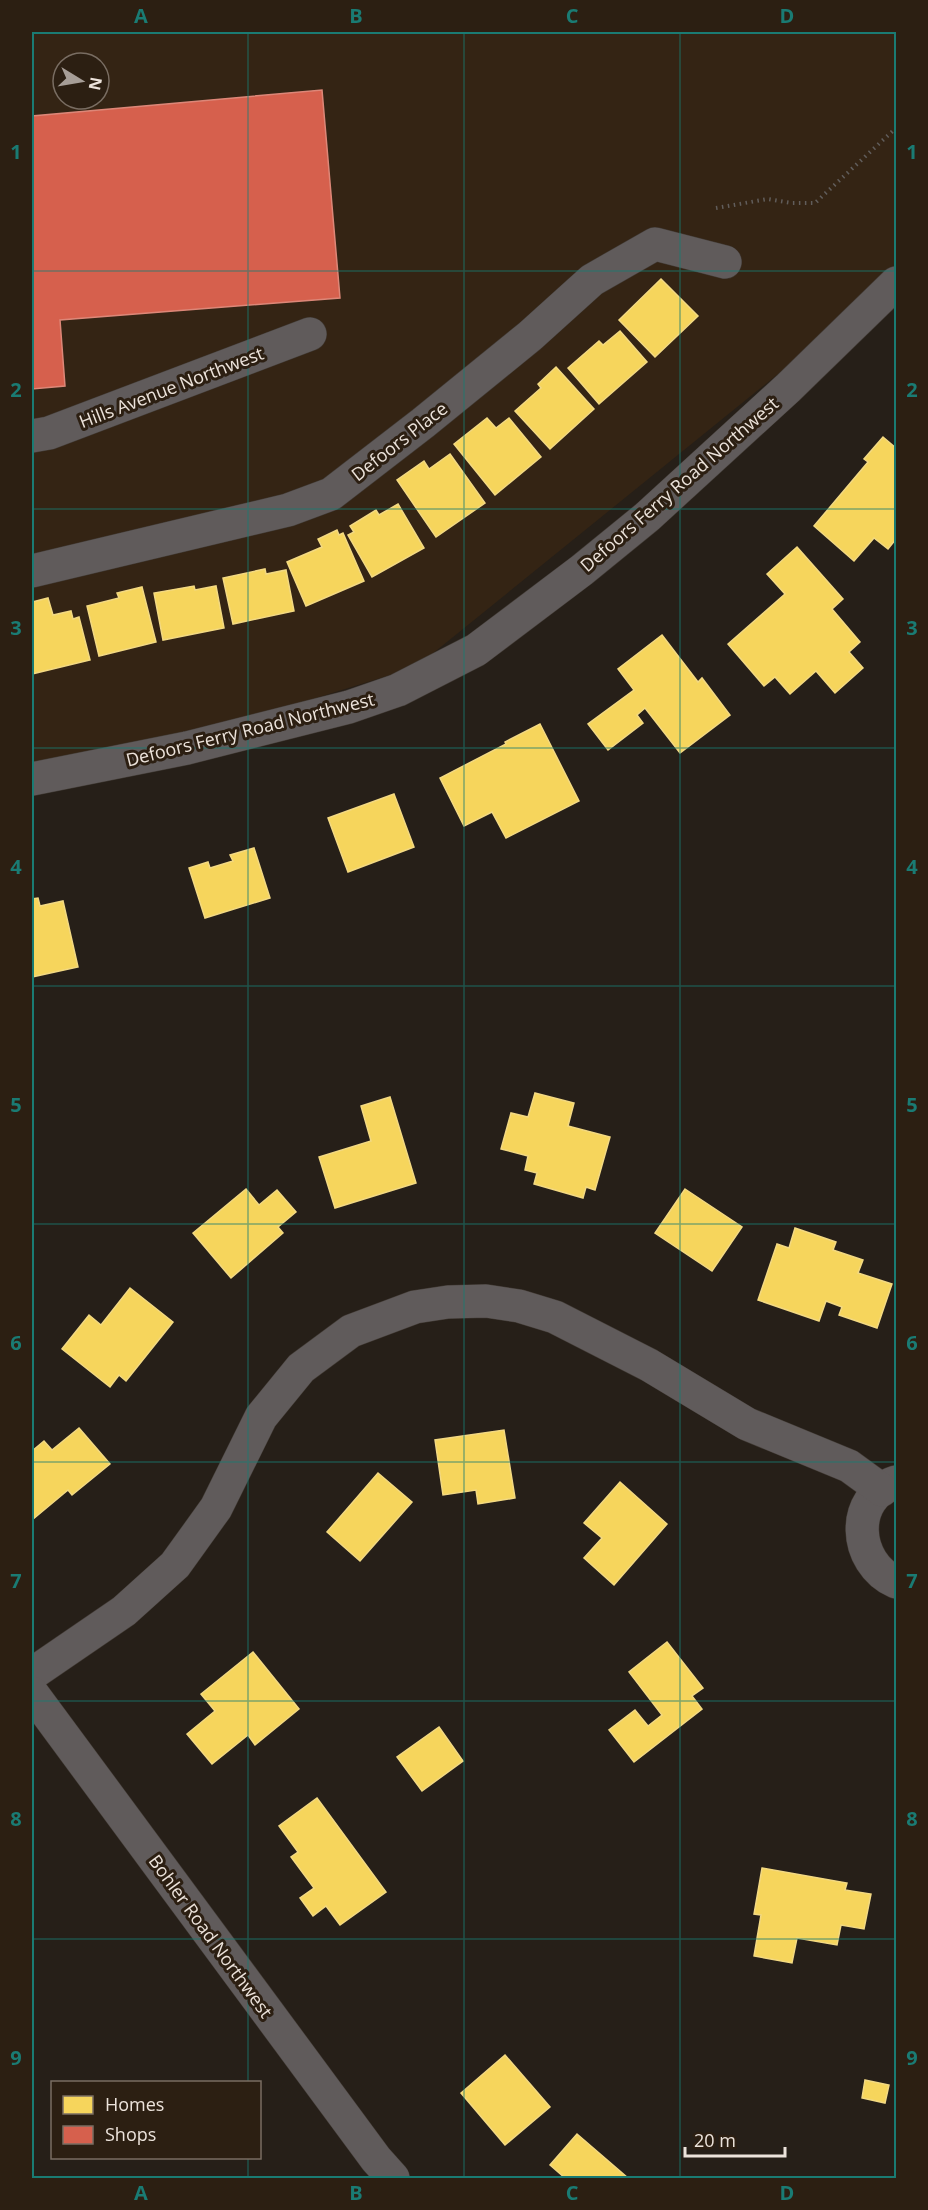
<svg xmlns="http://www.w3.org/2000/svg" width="928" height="2210" viewBox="0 0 928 2210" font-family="'Open Sans',sans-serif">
<rect width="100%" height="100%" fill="#261f18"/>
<path fill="#342414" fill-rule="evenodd" d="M32,32H896V267L841,323L416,667L32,786ZM63,63H99V99H63Z"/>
<g fill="#f6d55c" stroke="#f3d982" stroke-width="1.5">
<polygon points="661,279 698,316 655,357 619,320"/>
<polygon points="620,331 647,362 599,404 568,368 599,341 603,345"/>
<polygon points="556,367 594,409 550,449 515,411 541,388 538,384"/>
<polygon points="487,418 496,428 509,418 541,457 495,495 454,444"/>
<polygon points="883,437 896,448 896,539 888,549 874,538 854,561 814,526 868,462 864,459"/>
<polygon points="450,454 485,503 436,537 397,480 424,461 429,469"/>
<polygon points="398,504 424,548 372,577 348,535 354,532 350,526 376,510 379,515"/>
<polygon points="337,530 339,535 343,533 364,581 306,606 287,562 322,547 318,539"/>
<polygon points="797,547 843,599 832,609 860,642 849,652 863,668 835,693 816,671 790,694 775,677 764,686 728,644 785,594 767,574"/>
<polygon points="265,569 266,574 286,570 294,611 233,624 223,578"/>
<polygon points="194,586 195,590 216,586 224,628 163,640 154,593"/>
<polygon points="142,587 156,642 99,656 87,606 119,598 117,593"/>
<polygon points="48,598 53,615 71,611 73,619 79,617 90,660 32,674 32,602"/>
<polygon points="662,635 698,682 702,678 730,715 680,753 645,708 637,715 643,723 608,750 588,724 634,690 618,669"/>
<polygon points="540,724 579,801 506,838 492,812 464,826 440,778 506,744 505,742"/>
<polygon points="394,794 414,847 348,872 328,818"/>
<polygon points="254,848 270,898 205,918 189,868 208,862 210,868 233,861 230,855"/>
<polygon points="38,898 40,906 63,901 78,967 32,977 32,899"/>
<polygon points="535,1093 574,1103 568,1126 610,1137 595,1190 586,1187 583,1198 534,1184 537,1173 525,1170 528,1156 501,1149 511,1113 528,1117"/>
<polygon points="390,1097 416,1183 335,1208 319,1157 371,1141 361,1106"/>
<polygon points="246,1189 259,1205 277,1190 296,1212 278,1227 283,1233 231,1278 193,1233"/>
<polygon points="685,1189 742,1227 712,1271 655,1233"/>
<polygon points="795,1228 836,1242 833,1250 863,1260 858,1273 892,1284 877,1328 839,1315 842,1307 826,1301 819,1321 758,1300 777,1244 789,1248"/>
<polygon points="130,1288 173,1322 126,1381 119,1375 110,1387 62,1349 89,1315 101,1325"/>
<polygon points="79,1428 110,1464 72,1495 68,1490 32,1520 32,1451 44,1441 52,1450"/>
<polygon points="504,1430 515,1498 478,1504 476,1490 443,1495 435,1440"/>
<polygon points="378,1473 412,1502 360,1561 327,1532"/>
<polygon points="620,1482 667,1524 614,1585 584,1558 602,1538 584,1523"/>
<polygon points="667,1642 703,1688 692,1696 702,1709 634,1762 609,1730 635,1710 648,1726 662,1715 629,1672"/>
<polygon points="253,1652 299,1709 255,1745 248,1735 212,1764 187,1734 215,1711 201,1694"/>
<polygon points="439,1727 463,1761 422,1791 397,1757"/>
<polygon points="317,1798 386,1892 340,1925 326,1906 313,1916 300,1898 314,1888 291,1857 298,1852 279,1826"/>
<polygon points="762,1868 847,1883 845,1890 871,1894 864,1929 841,1925 837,1945 797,1938 792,1963 754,1956 761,1915 754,1914"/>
<polygon points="505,2055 550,2107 505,2145 461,2093"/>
<polygon points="865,2080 889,2085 885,2103 862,2098"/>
<polygon points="577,2134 628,2178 565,2178 550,2165"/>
</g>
<polygon fill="#d6604d" stroke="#dd8778" stroke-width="1.5" points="322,90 340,298 60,320 65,386 32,389 32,116"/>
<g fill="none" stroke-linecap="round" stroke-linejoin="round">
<defs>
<g id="minor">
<polyline points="32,436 49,433 310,334"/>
<polyline points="32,571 288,510 331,494 423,423 530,336 592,280 655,244 725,262"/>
<polyline points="32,779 187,748 349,707 398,690 476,650 582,570 647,517 788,388 896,283"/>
<path d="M896,1482C849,1497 853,1563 896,1582"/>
<polyline points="32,1674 124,1611 175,1565 216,1508 261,1417 301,1368 351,1331 415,1307 448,1302 486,1301 519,1306 555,1317 649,1365 747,1424 849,1466 882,1490"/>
<polyline points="32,1693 376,2159 393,2178"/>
</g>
</defs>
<use href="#minor" stroke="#413a34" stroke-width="34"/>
<polyline stroke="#615d5b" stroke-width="4" stroke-dasharray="1.5 4.5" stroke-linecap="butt" points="716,208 768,199 791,203 815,203 896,128"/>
<use href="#minor" stroke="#605b5b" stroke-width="33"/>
</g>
<path fill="none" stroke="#1a7b73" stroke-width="1.5" stroke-opacity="0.55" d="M248,32V2082M464,32V2178M680,32V2178M32,271H896M32,509H896M32,748H896M32,986H896M32,1224H896M32,1462H896M32,1701H896M32,1939H896M248,2158V2178"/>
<g text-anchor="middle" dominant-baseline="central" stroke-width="6" stroke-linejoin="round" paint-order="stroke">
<g font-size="18" fill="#ece3db" stroke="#2c1f12">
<text transform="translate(171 387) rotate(-21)">Hills Avenue Northwest</text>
<text transform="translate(399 441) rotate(-38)">Defoors Place</text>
<text transform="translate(679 484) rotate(-41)">Defoors Ferry Road Northwest</text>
<text transform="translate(250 729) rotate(-14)">Defoors Ferry Road Northwest</text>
<text transform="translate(211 1936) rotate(54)">Bohler Road Northwest</text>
</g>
</g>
<rect width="928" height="2210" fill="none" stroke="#2c1f12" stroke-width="66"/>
<rect x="51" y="2081" width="210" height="78" fill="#2c1f12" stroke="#796d62" stroke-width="1.5"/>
<rect x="63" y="2096" width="30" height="18" fill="#f6d55c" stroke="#796d62" stroke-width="1.5"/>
<text x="105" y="2111" font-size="18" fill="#ece3db">Homes</text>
<rect x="63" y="2126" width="30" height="18" fill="#d6604d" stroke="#796d62" stroke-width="1.5"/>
<text x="105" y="2141" font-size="18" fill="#ece3db">Shops</text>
<g transform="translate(81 81) rotate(101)"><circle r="28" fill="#2c1f12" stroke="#796d62" stroke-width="1.5"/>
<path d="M0-4.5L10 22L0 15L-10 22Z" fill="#a79e97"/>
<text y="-9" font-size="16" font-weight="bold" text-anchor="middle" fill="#ece3db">N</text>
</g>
<path d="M685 2147v9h100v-9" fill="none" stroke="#ece3db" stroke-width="3"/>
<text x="694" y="2147" font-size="18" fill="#ece3db" stroke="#2c1f12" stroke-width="4.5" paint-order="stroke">20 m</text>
<rect x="33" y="33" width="862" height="2144" fill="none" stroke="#1a7b73" stroke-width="2"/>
<g font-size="20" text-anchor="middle" font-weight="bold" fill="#1a7b73">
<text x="141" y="23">A</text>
<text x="356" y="23">B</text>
<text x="572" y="23">C</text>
<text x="787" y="23">D</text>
<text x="16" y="159">1</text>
<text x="912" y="159">1</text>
<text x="16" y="397">2</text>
<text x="912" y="397">2</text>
<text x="16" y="635">3</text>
<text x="912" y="635">3</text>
<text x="16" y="874">4</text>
<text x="912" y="874">4</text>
<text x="16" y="1112">5</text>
<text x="912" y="1112">5</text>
<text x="16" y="1350">6</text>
<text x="912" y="1350">6</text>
<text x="16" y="1588">7</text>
<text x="912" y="1588">7</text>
<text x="16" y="1826">8</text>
<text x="912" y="1826">8</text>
<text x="16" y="2065">9</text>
<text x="912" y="2065">9</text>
<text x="141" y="2200">A</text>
<text x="356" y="2200">B</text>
<text x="572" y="2200">C</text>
<text x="787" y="2200">D</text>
</g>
</svg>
